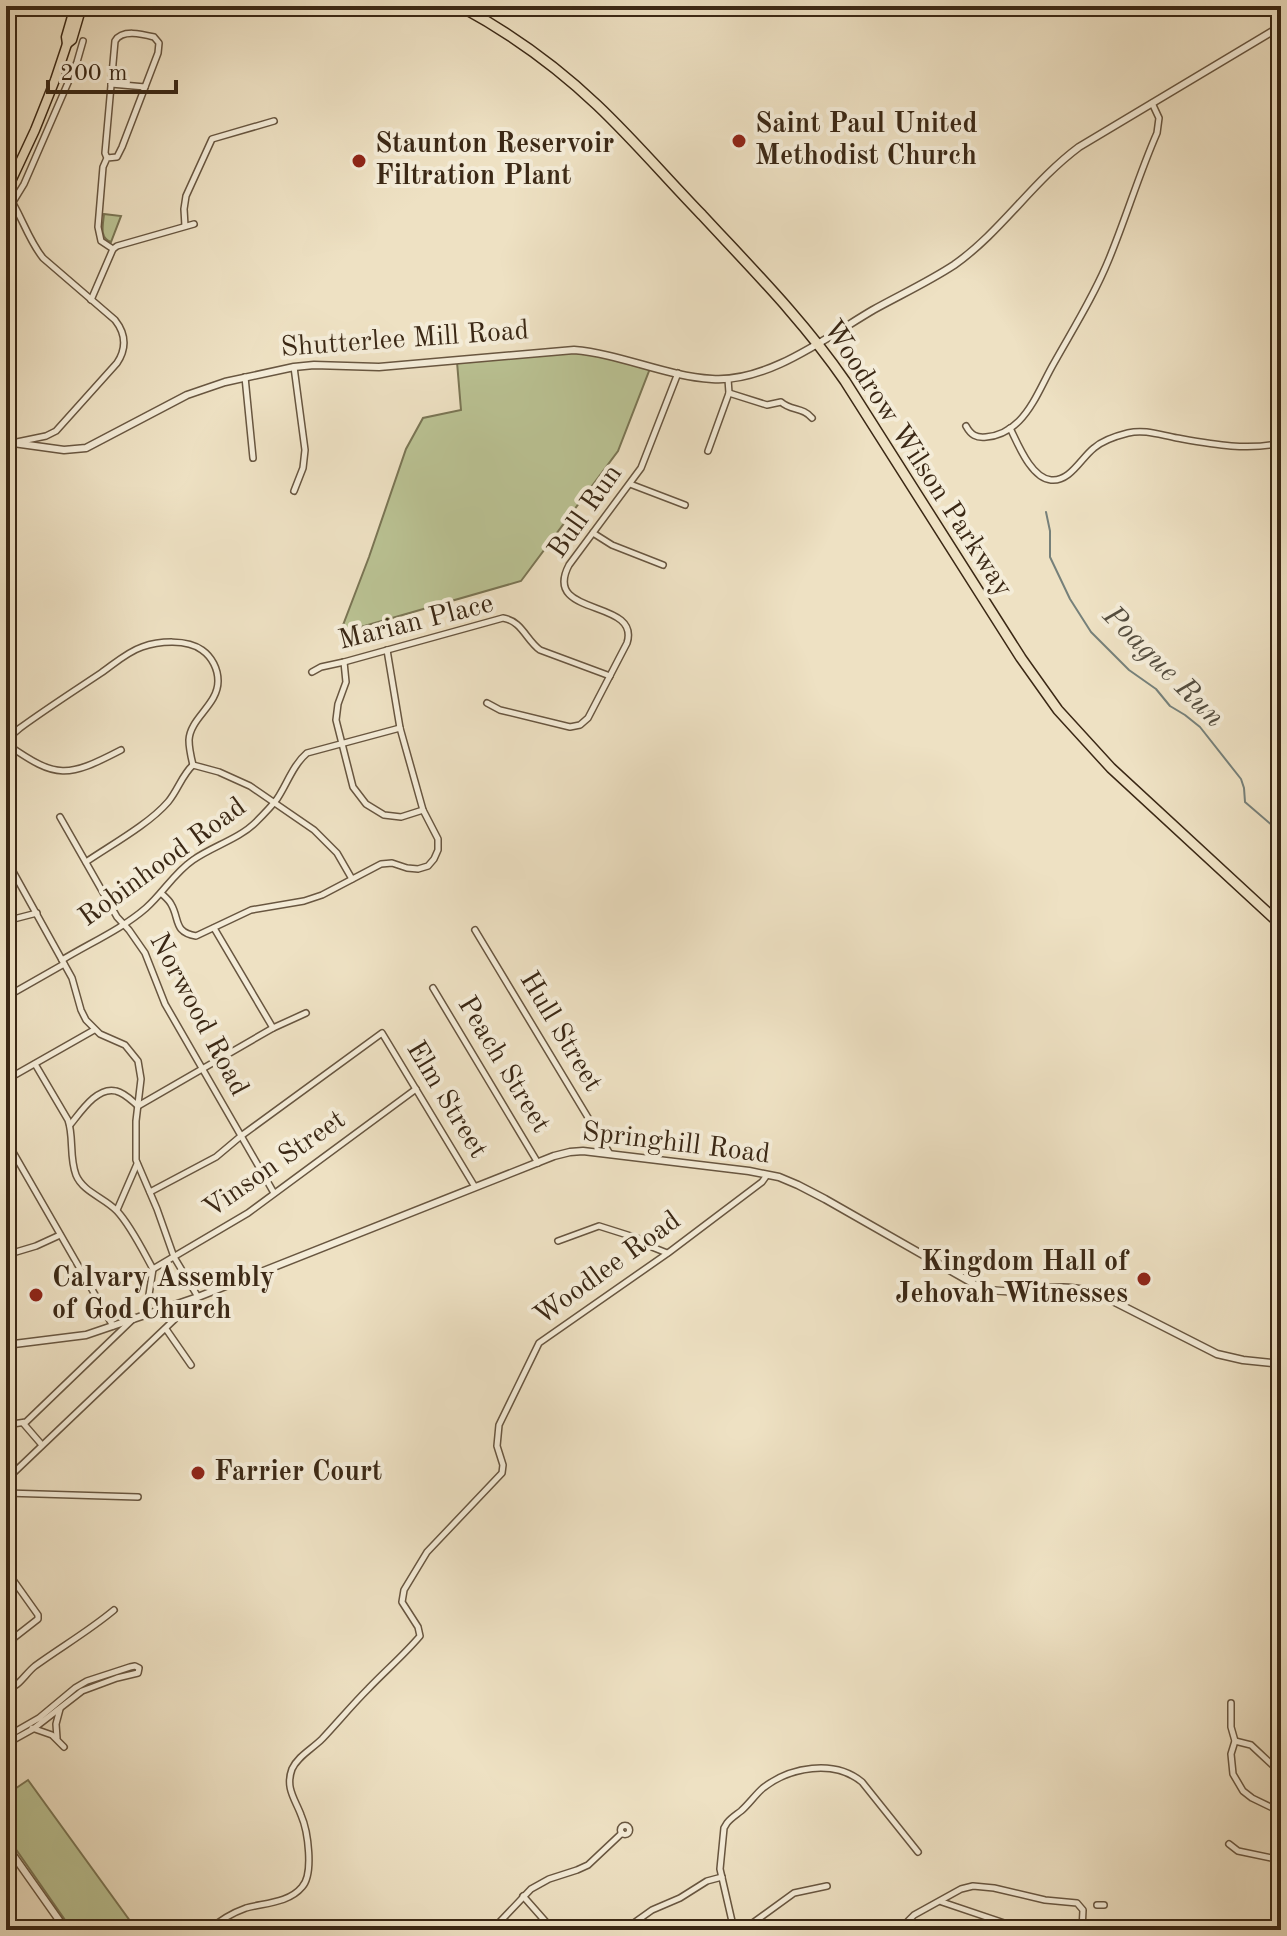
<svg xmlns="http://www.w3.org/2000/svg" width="1287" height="1936" viewBox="0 0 1287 1936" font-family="'Old Standard TT',serif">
<rect width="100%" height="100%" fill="#eee1c3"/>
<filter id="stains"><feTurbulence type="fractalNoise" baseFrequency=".0025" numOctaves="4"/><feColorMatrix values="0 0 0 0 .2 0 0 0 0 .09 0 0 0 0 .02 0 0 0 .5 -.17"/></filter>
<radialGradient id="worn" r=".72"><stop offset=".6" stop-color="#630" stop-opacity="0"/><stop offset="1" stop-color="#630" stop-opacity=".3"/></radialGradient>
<g fill="#bac293" stroke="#7a7554" stroke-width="2">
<path d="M104,214L121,216L111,242C99,238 103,225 104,214Z"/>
<polygon points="556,352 592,354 649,368 649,371 618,451 521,581 340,633 369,557 406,449 423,418 461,410 457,362"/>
<polygon points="28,1780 133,1925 126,1930 72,1930 6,1835 6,1795"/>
</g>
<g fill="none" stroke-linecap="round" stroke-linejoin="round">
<polyline stroke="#76807a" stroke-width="2" points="1046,512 1050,531 1050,557 1070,599 1091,632 1129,670 1156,689 1170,706 1185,715 1200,727 1241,779 1244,788 1245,802 1281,833"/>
<defs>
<g id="minor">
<polyline points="111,84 145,87"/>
<path d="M107,158L117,157L122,147L158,53L159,43L154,37C142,34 122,29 115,41L105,153L107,158L103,167L98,227L101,241L113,249"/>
<polyline points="6,160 18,166"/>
<path d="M6,192C21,213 27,238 43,258L115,320C126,334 127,348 117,363L56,431L46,436L17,442"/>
<polyline points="13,202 24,184 77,62 83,41"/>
<polyline points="185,226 184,209 186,196 212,139 274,121"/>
<polyline points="91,300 113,249 117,246 194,224"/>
<polyline points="245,377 253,458"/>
<path d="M729,393L767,405L781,402C791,411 803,407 812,418"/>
<path d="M966,426C971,435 976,438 986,437C998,436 1010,430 1019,421C1034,406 1043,382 1054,363C1073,329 1094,296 1109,259C1126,218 1139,174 1157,133L1159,118L1152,103"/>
<path d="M1010,428C1018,444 1031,478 1051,480C1070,482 1081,458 1094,448C1103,440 1116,436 1128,433C1145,429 1160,435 1177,438C1211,444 1247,451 1281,443"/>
<polyline points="708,451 729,393 728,379"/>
<polyline points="630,484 685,505"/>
<polyline points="294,491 303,468 305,450 294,367"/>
<polyline points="593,533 612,545 663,565"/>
<polyline points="344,662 346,682 338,704 336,720 353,787 366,804 384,815 401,817 423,810"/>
<path d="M312,672L321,667L344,662L503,618C522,621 526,640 540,650L610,676"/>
<path d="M487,703L500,710L570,727L580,725L588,718L627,643C641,598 541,618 569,565L641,468L678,373"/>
<path d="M8,745C57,779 67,778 121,750"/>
<path d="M6,747L13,734L20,728C46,709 74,691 101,673C114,664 127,652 142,647C159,641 187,639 202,650C212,657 218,669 218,681C218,705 190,718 189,740C189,748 191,757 193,765"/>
<polyline points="193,765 219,772 250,786 314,830 337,853 352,879"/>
<polyline points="60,817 117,917 129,930 145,953 165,1004 274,1193"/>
<polyline points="6,859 72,978 81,1010 86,1020 100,1034 125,1045 138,1061 141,1079 136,1121 136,1160 157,1209 174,1257 198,1297 6,1480"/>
<path d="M86,862C111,845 149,824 168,802C178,790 182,775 193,765"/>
<path d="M161,893C164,896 169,900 171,904C180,919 173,932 196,936L251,910L304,901L322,895L381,864L392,863L407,868L418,869L428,866L434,859L438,850V839L423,810L400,728L387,650"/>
<polyline points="6,921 37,913"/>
<polyline points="214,928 273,1028"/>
<polyline points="475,930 610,1154"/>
<path d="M62,960C90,943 122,929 146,908C163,893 174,873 193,860C213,846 239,839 256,822C263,815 271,807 277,799C287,784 293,765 307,753L400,728"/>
<polyline points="433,988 538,1163"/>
<polyline points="6,997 64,964"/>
<path d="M35,1064L68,1120C74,1137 69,1157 76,1175C83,1192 105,1198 117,1211C131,1226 143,1251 153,1269L146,1314"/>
<polyline points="6,1080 94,1030"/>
<path d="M70,1125C80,1113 97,1086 116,1091C125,1093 132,1101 138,1106L273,1028L306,1013"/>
<polyline points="6,1140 113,1326"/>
<polyline points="150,1192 216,1157 241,1136 382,1033 475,1187"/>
<polyline points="117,1210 137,1164"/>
<polyline points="558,1241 599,1226 637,1238 652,1247 667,1253"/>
<polyline points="6,1255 36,1246 60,1235"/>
<polyline points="153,1269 248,1213 416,1089"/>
<polyline points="166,1329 191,1365"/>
<polyline points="23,1423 42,1445"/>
<polyline points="6,1425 26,1422 132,1320"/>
<polyline points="6,1493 138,1497"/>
<polyline points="6,1570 38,1615 38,1619 6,1644"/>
<path d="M6,1690C19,1687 25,1674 35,1666C61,1647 89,1631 114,1610"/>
<polyline points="1231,1703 1231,1727 1235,1741 1231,1754 1233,1774 1243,1791 1252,1798 1281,1812"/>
<polyline points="32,1728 52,1735 64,1747"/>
<polyline points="6,1737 39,1718 75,1688 87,1681 130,1667 135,1666 139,1668 138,1673 117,1678 82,1691 33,1729 6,1744"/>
<polyline points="57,1738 56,1724 60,1709"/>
<polyline points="1235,1741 1251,1745 1281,1773"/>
<circle cx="625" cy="1830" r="4.5"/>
<polyline points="1229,1844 1238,1851 1281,1860"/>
<polyline points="523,1896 553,1930"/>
<polyline points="942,1902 1025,1930"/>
<polyline points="1097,1905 1104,1905"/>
<path d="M209,1930C219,1921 232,1913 246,1908C264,1903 289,1903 302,1887C314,1874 308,1831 301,1815C295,1799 285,1788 292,1769C298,1756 312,1749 322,1739C338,1722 352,1705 368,1689C385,1671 404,1655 420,1636L418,1627L402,1602L404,1590L427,1552L502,1473L503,1465L497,1446L499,1425L539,1343L668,1253L762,1182L767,1175"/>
<polyline points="492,1930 531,1889 549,1879 577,1870 588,1865 622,1833"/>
<polyline points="624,1930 652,1910 680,1898 707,1881 722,1877"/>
<path d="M734,1930L720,1869L724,1828L727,1823C731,1818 736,1815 741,1811C749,1804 755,1795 763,1788C790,1767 834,1759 862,1782L918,1852"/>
<polyline points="743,1930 794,1893 827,1886"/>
<polyline points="903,1930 908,1921 914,1915 961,1889 973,1886 994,1888 1045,1900 1077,1903 1083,1910 1082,1930"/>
</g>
<g id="tertiary">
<path d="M6,442L64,450L86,448L187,395L225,382L294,367L314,365L379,367L574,350C621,354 665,376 712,379C767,383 827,337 873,310C900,295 928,282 954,265C1001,232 1032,182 1079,147L1281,26"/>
<path d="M6,1345L86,1335L198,1297L554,1156L570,1152L583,1151L749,1171L779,1177L798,1185L825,1199L981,1288C1022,1299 1061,1276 1103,1296L1217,1354L1243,1360L1281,1364"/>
<polyline points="6,1845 66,1930"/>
</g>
<g id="primary">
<polyline points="67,44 72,40 82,6"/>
<polyline points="6,192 35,130 55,80 67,44 66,37 75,6"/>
</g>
<path id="trunk" d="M460,6C510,33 556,66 597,105C634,140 667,179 702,215C752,269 803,320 845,381L1021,658L1058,710L1111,768L1281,925"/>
</defs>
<use href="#minor" stroke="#685640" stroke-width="8"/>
<use href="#tertiary" stroke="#685640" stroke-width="9"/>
<use href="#primary" stroke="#3b2815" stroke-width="11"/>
<use href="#trunk" stroke="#3b2815" stroke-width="12"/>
<use href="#minor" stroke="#f4ecd8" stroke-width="5"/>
<use href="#tertiary" stroke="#f4ecd8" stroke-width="6"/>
<use href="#primary" stroke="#eee1c3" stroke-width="8"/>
<use href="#trunk" stroke="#eee1c3" stroke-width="9"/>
</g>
<g fill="#8f2418" stroke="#f4ecd8" stroke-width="3">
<circle cx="739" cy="141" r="8"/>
<circle cx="359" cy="161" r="8"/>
<circle cx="1144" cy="1279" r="8"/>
<circle cx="36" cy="1295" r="8"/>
<circle cx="198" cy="1473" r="8"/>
</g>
<g text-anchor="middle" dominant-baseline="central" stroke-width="8" stroke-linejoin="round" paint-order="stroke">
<g font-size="28" font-weight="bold" fill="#3b2815" stroke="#f4ecd8" text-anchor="start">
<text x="755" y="125">Saint Paul United<tspan x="755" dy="32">Methodist Church</tspan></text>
<text x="375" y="145">Staunton Reservoir<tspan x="375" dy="32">Filtration Plant</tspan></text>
<text x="1128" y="1263" text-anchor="end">Kingdom Hall of<tspan x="1128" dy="32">Jehovah Witnesses</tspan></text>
<text x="52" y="1279">Calvary Assembly<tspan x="52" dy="32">of God Church</tspan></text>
<text x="214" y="1473">Farrier Court</text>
</g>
<g font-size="28" fill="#3b2815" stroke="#f4ecd8">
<text transform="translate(405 340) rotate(-4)">Shutterlee Mill Road</text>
<text transform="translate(917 459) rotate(57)">Woodrow Wilson Parkway</text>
<text transform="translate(586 512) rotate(-55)">Bull Run</text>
<text transform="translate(416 623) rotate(-14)">Marian Place</text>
<text transform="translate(163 863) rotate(-36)">Robinhood Road</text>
<text transform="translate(198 1015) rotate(62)">Norwood Road</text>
<text transform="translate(560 1032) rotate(59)">Hull Street</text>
<text transform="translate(503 1065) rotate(59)">Peach Street</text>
<text transform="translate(446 1100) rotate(59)">Elm Street</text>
<text transform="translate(676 1144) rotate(7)">Springhill Road</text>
<text transform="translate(275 1165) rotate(-35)">Vinson Street</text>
<text transform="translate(608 1269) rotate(-36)">Woodlee Road</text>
</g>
<g font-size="30" font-style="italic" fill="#544d3f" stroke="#f4ecd8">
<text transform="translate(1163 667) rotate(45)">Poague Run</text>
</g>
</g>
<rect width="1287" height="1936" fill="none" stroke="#eee1c3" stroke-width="32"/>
<rect x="8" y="8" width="1271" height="1920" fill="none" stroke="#3b2815" stroke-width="4"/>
<rect x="16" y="16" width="1255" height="1904" fill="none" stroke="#3b2815" stroke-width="2"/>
<path d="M48 80v12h128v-12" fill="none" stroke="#3b2815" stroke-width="4"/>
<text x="60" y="80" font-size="24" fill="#3b2815" stroke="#f4ecd8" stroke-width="6" paint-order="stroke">200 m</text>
<rect width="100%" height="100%" filter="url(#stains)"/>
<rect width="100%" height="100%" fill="url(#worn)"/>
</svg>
